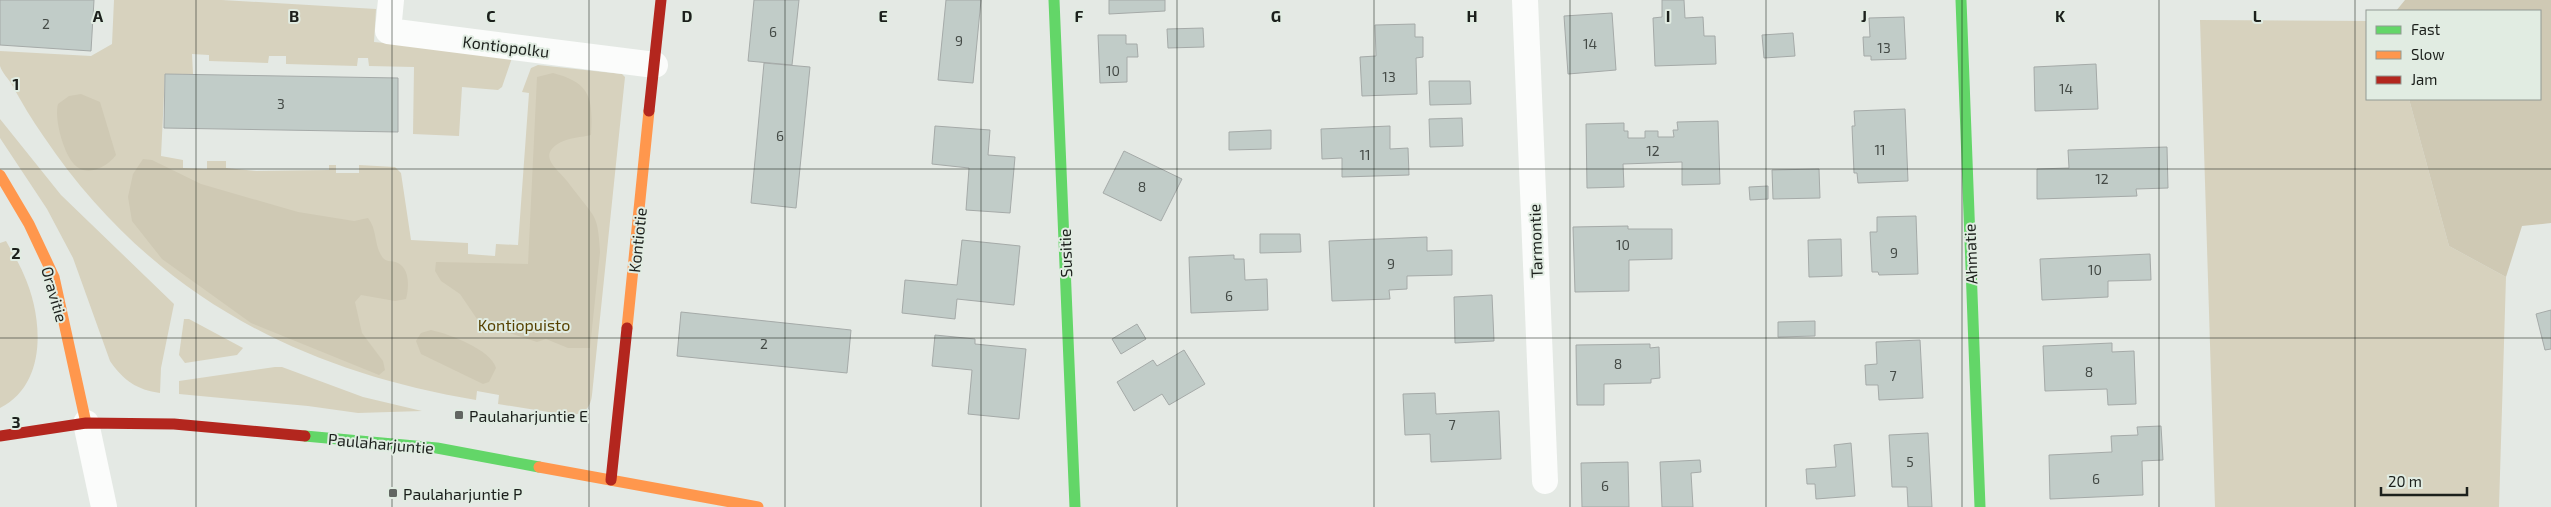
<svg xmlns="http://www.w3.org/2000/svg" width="2551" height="507" viewBox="0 0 2551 507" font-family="'Exo 2',sans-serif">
<rect width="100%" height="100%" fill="#e4e9e4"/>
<g fill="#d7d2be">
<path d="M114,0H222L376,9L374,42L513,55L502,87L498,90L462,87L459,136L413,134L414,67L369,66L368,58H358L357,66L286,64V56H269L268,63L209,61V55L192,54L193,74H165L161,156L183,160V168L207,169V161H226V168L256,171L329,170V165H336V173H359V165L395,167L401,173L411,240L468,243V254L495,256L496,244L518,245L529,93L522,92L531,68L538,65L622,74L625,77L592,395C590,410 583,415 567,415L498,404L499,395L477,391L476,400C295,370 148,291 44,137C32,120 22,103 12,85C9,79 2,73 0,66C0,62 0,56 0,51L91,56L112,44Z"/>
<polygon points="2200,20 2367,21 2367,99 2409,99 2449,246 2506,277 2499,507 2215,507"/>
<path d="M0,119L61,195L174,304L161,368L160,393C137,390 123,380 110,361L73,258L47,209L0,138Z"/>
<path d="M6,241C12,252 19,263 24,275C43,317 48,384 0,408V243Z"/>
<polygon points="184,319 189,319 243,348 237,355 185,363 179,355"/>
<polygon points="275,367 282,367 363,397 422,411 358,413 308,406 179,394 179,381"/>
</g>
<g fill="#cfc9b4">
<polygon points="2405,0 2551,0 2551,223 2522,226 2506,277 2449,246 2409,99 2540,99 2540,11 2396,11"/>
<path d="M553,73C591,83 593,98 591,135C582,137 569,138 561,142C536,156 557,168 567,181C575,192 585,203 593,215C599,225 599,240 600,252L590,348H568L546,339L537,342L488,326L477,319L460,294L441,281L435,271L436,262L528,264L537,77Z"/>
<path d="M81,94L100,102L116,155C107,167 86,179 73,163C63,151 54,118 58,104L69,96Z"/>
<path d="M143,159L152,160L201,184L298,212L354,221L368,218C377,229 374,243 381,255C385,263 391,260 398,263C410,269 409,288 406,299L395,301L361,295L355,302L362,333L383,361L385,370L379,375L251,323L162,259L132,221L128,197L133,174Z"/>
<path d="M431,330C449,334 490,349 496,368L489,382L483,384L421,354L416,341L421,333Z"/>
</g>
<g fill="#c1ccc8" stroke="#a5aaa8">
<polygon points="0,0 94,0 91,51 0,45"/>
<polygon points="754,0 799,0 792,65 748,61"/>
<polygon points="946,0 981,0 973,83 938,80"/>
<polygon points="1109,0 1165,0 1165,11 1109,14"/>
<polygon points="1662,0 1684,0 1685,18 1703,17 1704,36 1715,36 1716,64 1655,66 1653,18 1662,17"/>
<polygon points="1612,13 1616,70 1568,74 1564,16"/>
<polygon points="1904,17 1906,59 1871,60 1871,56 1864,56 1863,37 1870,37 1869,18"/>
<polygon points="1415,24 1415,37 1423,37 1423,57 1416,58 1417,94 1362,96 1360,57 1376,56 1375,25"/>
<polygon points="1203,28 1204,47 1168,48 1167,29"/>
<polygon points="1793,33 1795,56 1764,58 1762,35"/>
<polygon points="1098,35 1126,35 1126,44 1137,44 1138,57 1127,57 1127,82 1100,83"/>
<polygon points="764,63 810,67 796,208 751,203"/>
<polygon points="2096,64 2098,109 2035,111 2034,67"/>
<polygon points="165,74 398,78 398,132 164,128"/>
<polygon points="1429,81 1470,81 1471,104 1430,105"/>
<polygon points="1905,109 1908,181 1858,183 1857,173 1854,173 1852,126 1855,126 1854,111"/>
<polygon points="1462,118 1463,146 1430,147 1429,119"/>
<polygon points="1718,121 1720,184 1682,185 1682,162 1623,164 1624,187 1587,188 1586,124 1624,123 1624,131 1628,131 1628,138 1645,138 1645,131 1658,131 1658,137 1674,137 1673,130 1678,130 1677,122"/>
<polygon points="935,126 990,130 988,155 1015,157 1010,213 966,210 969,168 932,164"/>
<polygon points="1390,126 1390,149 1408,148 1409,175 1342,177 1342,158 1322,159 1321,129"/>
<polygon points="1271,130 1271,149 1229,150 1229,132"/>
<polygon points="2167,147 2168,188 2136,189 2137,196 2037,199 2037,169 2069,168 2068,150"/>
<polygon points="1124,151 1182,179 1161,221 1103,193"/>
<polygon points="1819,169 1820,198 1773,199 1772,170"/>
<polygon points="1768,186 1768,199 1750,200 1749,187"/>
<polygon points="1916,216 1918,274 1879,275 1878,272 1872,272 1870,232 1877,232 1877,217"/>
<polygon points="1628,226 1628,229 1672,229 1672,259 1629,260 1629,291 1575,292 1573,227"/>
<polygon points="1260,234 1300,234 1301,252 1260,253"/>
<polygon points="1427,237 1427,251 1452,250 1452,275 1407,276 1407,289 1389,290 1390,299 1332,301 1329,241"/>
<polygon points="1841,239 1842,276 1809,277 1808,240"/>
<polygon points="962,240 1020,246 1014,305 957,299 955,319 902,313 905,280 957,285"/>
<polygon points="2150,254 2151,280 2108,281 2108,297 2042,300 2040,259"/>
<polygon points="1234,255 1234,259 1244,259 1245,280 1267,279 1268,310 1191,313 1189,257"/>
<polygon points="1492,295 1494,341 1455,343 1454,297"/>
<polygon points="2551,310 2551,349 2545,350 2536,314"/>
<polygon points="681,312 851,330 847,373 677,356"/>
<polygon points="1815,321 1815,336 1778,337 1778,322"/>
<polygon points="1137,324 1146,339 1121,354 1112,339"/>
<polygon points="935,335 975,339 975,344 1026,349 1019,419 968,414 972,370 932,366"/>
<polygon points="1920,340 1923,398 1879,400 1878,385 1866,385 1865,365 1877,364 1876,342"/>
<polygon points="2112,343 2112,352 2134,351 2136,404 2108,405 2107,389 2045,391 2043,346"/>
<polygon points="1650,344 1650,348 1659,347 1660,378 1651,379 1651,383 1604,384 1604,405 1577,405 1576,345"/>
<polygon points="1184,350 1205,384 1169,405 1162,394 1134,411 1117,382 1153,360 1157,366"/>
<polygon points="1435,393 1436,414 1499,411 1501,459 1431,462 1430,434 1405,435 1403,394"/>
<polygon points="2161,426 2163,460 2142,461 2143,495 2050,499 2049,455 2112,452 2111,436 2138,435 2137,427"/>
<polygon points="1928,433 1932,507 1908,507 1907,487 1892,487 1889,435"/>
<polygon points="1851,443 1855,496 1816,499 1815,484 1807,484 1806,469 1836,467 1834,445"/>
<polygon points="1700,460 1701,472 1691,473 1693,507 1662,507 1660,462"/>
<polygon points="1628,462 1629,507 1582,507 1581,463"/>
</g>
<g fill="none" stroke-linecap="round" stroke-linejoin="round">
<g stroke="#fbfcfb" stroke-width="26">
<polyline points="391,0 388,31 655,65"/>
<polyline points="1525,0 1545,481"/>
<polyline points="86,423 104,507"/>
</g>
<g stroke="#63d668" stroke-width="11">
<polyline points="1054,0 1075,507"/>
<polyline points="1961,0 1980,507"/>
<polyline points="305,436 437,448 539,467"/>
</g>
<g stroke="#ff974d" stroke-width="11">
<polyline points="0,175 29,224 54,277 86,423"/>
<polyline points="627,328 649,111"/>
<polyline points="539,467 758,507"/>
</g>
<g stroke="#b3261e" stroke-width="11">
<polyline points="649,111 661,0"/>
<polyline points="0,436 86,423 174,424 305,436"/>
<polyline points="611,480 627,328"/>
</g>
</g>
<path fill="none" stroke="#1c201c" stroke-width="1" stroke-opacity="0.55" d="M196,0V507M392,0V507M589,0V507M785,0V507M981,0V507M1177,0V507M1374,0V507M1570,0V507M1766,0V507M1962,0V507M2159,0V507M2355,0V507M0,169H2551M0,338H2551"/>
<g fill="#626662" stroke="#e1ece2" stroke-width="2">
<rect x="454" y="410" width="10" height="10" rx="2.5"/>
<rect x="388" y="488" width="10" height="10" rx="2.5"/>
</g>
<g text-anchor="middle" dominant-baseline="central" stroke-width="4" stroke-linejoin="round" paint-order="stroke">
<g font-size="14" fill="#454b47">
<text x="46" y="23">2</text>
<text x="773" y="31">6</text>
<text x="959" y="40">9</text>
<text x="1590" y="43">14</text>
<text x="1884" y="47">13</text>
<text x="1113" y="70">10</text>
<text x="1389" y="76">13</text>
<text x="2066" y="88">14</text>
<text x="281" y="103">3</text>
<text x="780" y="135">6</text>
<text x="1880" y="149">11</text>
<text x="1653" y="150">12</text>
<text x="1365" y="154">11</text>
<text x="2102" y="178">12</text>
<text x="1142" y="186">8</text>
<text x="1623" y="244">10</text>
<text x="1894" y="252">9</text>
<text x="1391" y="263">9</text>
<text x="2095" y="269">10</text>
<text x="1229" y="295">6</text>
<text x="764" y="343">2</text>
<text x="1618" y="363">8</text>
<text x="2089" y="371">8</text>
<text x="1893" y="375">7</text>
<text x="1452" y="424">7</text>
<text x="1910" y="461">5</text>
<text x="2096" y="478">6</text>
<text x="1605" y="485">6</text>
</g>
<g font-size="16" fill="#1c201c" stroke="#e1ece2">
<text transform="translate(506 46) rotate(7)">Kontiopolku</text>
<text transform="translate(637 240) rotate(-84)">Kontiotie</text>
<text transform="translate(1535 241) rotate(-92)">Tarmontie</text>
<text transform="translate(1065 253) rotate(-92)">Susitie</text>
<text transform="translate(1970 254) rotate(-92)">Ahmatie</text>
<text transform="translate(55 294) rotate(74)">Oravitie</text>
<text transform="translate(381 443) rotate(5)">Paulaharjuntie</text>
</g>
<g font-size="16" fill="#564100" stroke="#e1ece2">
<text x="524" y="324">Kontiopuisto</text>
</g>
<g font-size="16" fill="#1c201c" stroke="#e1ece2" text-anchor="start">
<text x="469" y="415">Paulaharjuntie E</text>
<text x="403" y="493">Paulaharjuntie P</text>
</g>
</g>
<g font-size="16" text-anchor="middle" font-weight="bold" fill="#1c201c" stroke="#e1ece2" stroke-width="4" stroke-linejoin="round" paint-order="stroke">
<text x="98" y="22">A</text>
<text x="294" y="22">B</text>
<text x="491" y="22">C</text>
<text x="687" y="22">D</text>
<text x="883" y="22">E</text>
<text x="1079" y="22">F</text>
<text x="1276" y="22">G</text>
<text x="1472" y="22">H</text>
<text x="1668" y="22">I</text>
<text x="1864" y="22">J</text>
<text x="2060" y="22">K</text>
<text x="2257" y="22">L</text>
<text x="16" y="90">1</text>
<text x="16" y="259">2</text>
<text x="16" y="428">3</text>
</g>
<rect x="2366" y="10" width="175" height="90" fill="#e1ece2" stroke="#929a93"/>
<rect x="2376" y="26" width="25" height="8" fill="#63d668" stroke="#929a93"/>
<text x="2411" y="35" font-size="15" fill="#1c201c">Fast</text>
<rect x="2376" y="51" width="25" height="8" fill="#ff974d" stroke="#929a93"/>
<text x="2411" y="60" font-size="15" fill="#1c201c">Slow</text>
<rect x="2376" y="76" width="25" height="8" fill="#b3261e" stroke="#929a93"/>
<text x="2411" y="85" font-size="15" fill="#1c201c">Jam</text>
<path d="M2381 487v8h86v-8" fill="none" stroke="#1c201c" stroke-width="2.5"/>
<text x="2388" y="487" font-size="15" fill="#1c201c" stroke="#e1ece2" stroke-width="4" paint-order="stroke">20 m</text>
</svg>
